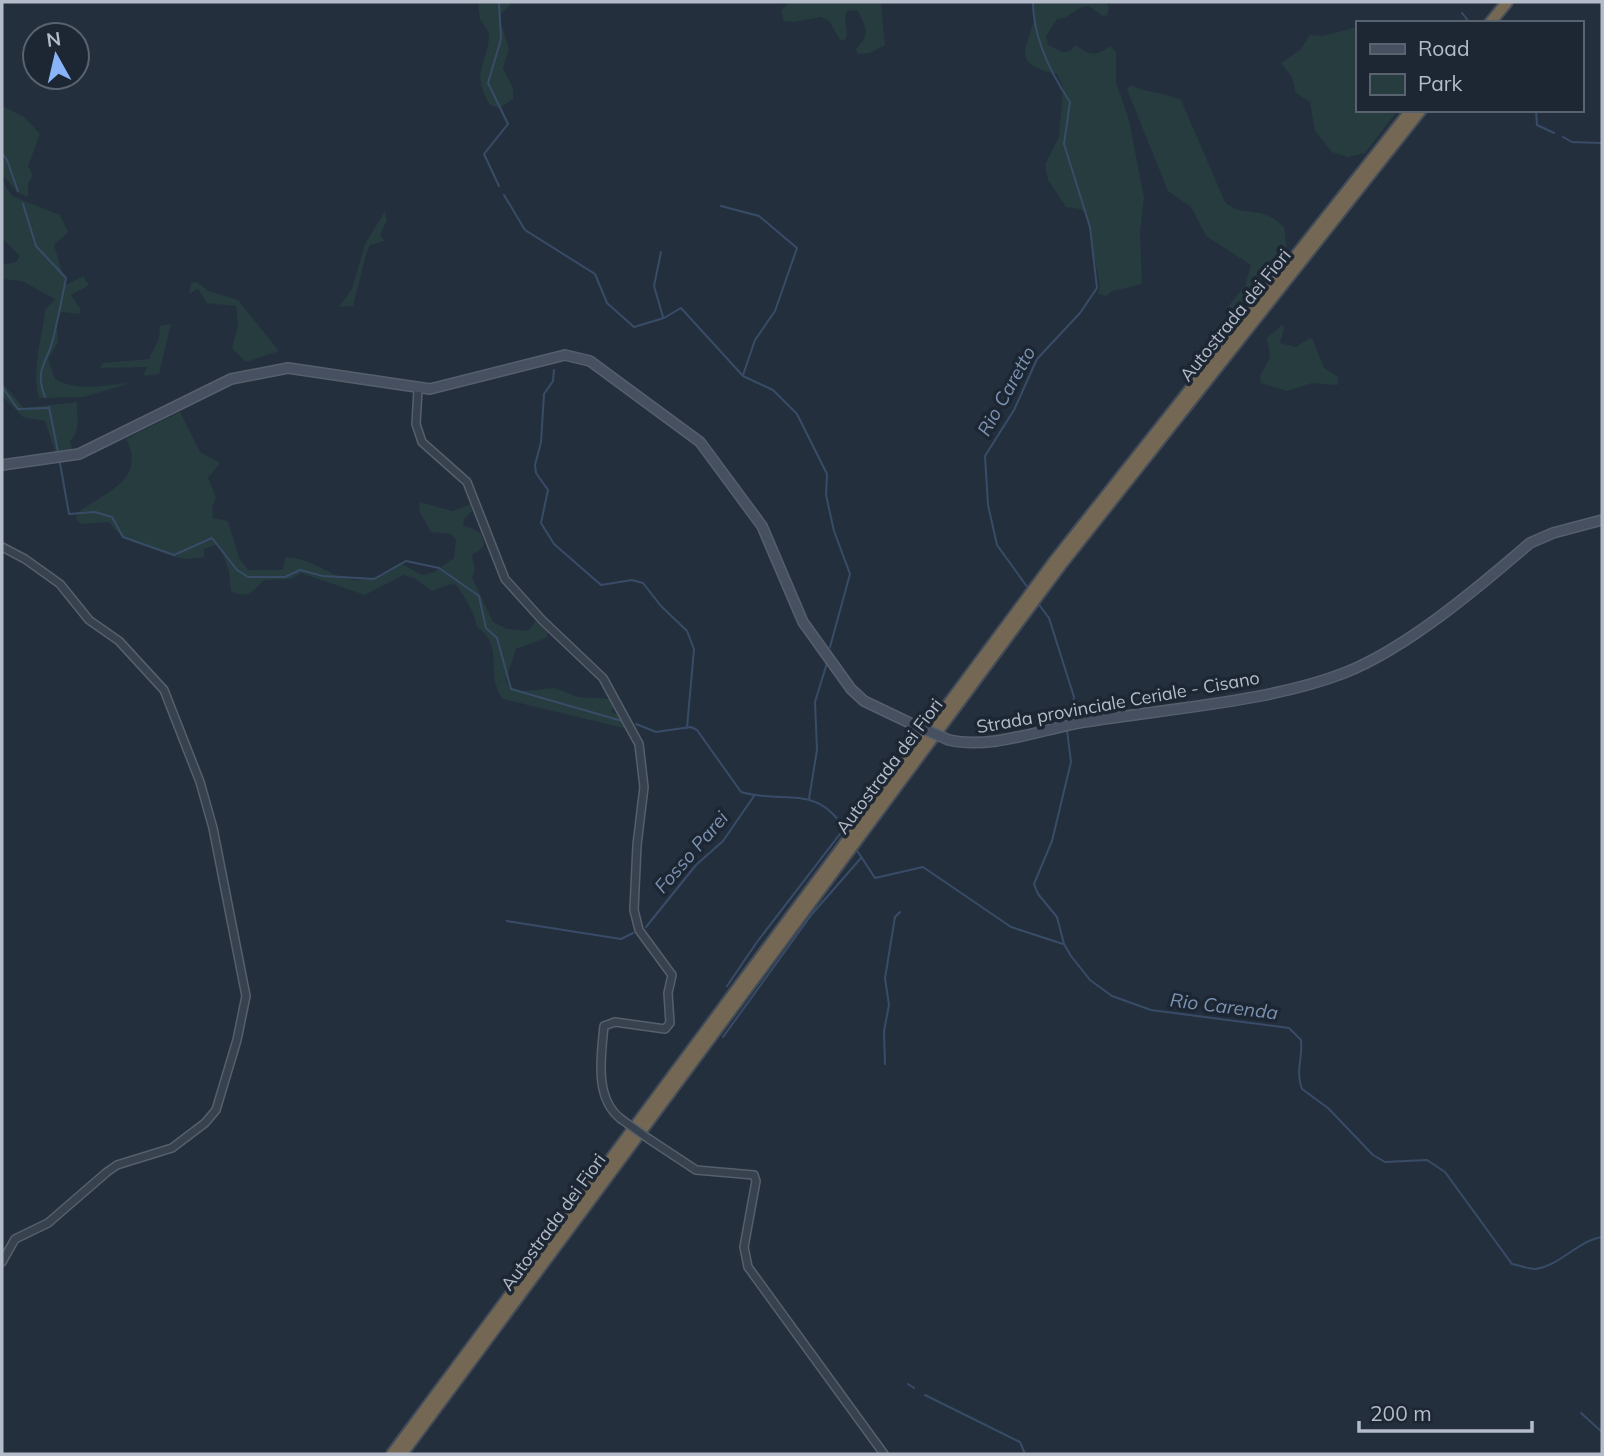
<svg xmlns="http://www.w3.org/2000/svg" width="1604" height="1456" viewBox="0 0 1604 1456" font-family="Mulish,sans-serif">
<rect width="100%" height="100%" fill="#242f3e"/>
<g fill="#263c3f">
<path d="M478,2H513L499,16L509,49L503,68L513,88V99L500,108L490,105C469,70 489,64 489,33L480,19Z"/>
<path d="M790,2H881L885,45L870,53L858,54L856,49C871,35 866,26 857,10L847,11C842,20 849,30 846,39L841,41L829,21L821,17L794,22L784,21L781,10Z"/>
<path d="M1034,2H1106L1109,8L1107,15L1103,16L1089,6C1076,6 1070,19 1057,19L1046,36L1048,45L1062,52L1070,51L1076,45C1091,56 1095,57 1110,46L1116,52V82L1129,120L1144,198L1140,232L1142,284L1112,291L1106,296L1098,294L1100,286L1086,214L1081,209L1066,207L1048,180L1045,165L1059,137L1063,88L1057,74C998,61 1040,41 1034,2Z"/>
<polygon points="1357,27 1357,110 1398,110 1365,153 1348,157 1332,152 1315,131 1310,102 1296,93 1292,77 1281,63 1300,50 1310,35 1322,36"/>
<path d="M1130,85C1147,93 1164,92 1181,100L1225,202C1242,219 1260,203 1284,227L1287,250L1235,312L1230,313L1227,308L1245,286L1251,265L1206,236L1191,207L1168,191L1127,90Z"/>
<polygon points="2,106 24,117 40,134 28,166 33,175 28,183 28,197 17,192 2,174"/>
<path d="M2,181L12,196L60,215L68,232L54,245L66,285L83,276L89,285L71,295L81,310L79,314L61,312L57,323L58,342L48,359L55,379C78,392 105,385 130,383L84,397L39,398C31,370 42,339 45,310L55,299L22,281L2,279V265L16,262L20,256L2,238Z"/>
<polygon points="385,211 387,220 380,235 385,241 370,245 367,251 353,306 339,307 352,289 365,244"/>
<polygon points="197,282 208,291 238,300 279,351 246,362 232,348 238,326 236,306 207,303 198,289 189,294 191,283"/>
<polygon points="171,324 159,374 143,376 147,367 100,368 103,363 149,359 159,338 160,326"/>
<polygon points="1282,325 1284,328 1280,343 1296,347 1310,338 1313,340 1324,368 1338,377 1338,385 1312,383 1287,391 1261,383 1260,376 1270,357 1267,338"/>
<path d="M2,383L24,408L77,402C76,416 82,429 70,441L73,451L56,454L45,421L23,417L2,396Z"/>
<path d="M180,412L200,452L220,463L208,478L216,497L212,507L213,518L228,521L239,558L248,570H279L283,569L285,558C309,556 329,577 354,580C360,581 370,578 376,577C386,576 391,566 400,563L422,575L434,572L454,558L456,539L450,534L431,532L420,513L419,502L453,511L471,504L472,511L464,519L463,525L481,533L484,544L482,548L472,555L475,570L472,577L493,622L507,629L528,631L536,621L549,631L546,638L516,649L506,679L508,686L523,691L555,688L578,697L609,699L614,705L611,712L622,716L628,729L503,699C483,672 507,648 476,626C477,615 462,592 454,583L432,591L414,578L403,575L365,595L301,573L291,579L264,580C252,591 248,600 231,591L229,571L219,544L204,549V557C179,562 171,555 150,548C130,542 122,539 109,522L80,524L76,518L78,512C103,494 148,479 126,439Z"/>
</g>
<g fill="none" stroke-linecap="round" stroke-linejoin="round">
<g stroke="#394c67" stroke-width="2">
<polyline points="499,2 501,39 488,83 508,124 484,154 499,186"/>
<polyline points="1462,13 1470,23"/>
<polyline points="1536,110 1537,125 1554,133"/>
<polyline points="1563,137 1572,142 1602,143"/>
<polyline points="2,153 7,160 18,191"/>
<polyline points="504,195 525,230 595,274 607,303 634,327 664,318 681,308 743,376 773,390 797,414 827,474 826,495 834,531 850,574 830,647"/>
<path d="M23,204L36,246L66,278C62,298 58,319 53,339C47,364 34,369 45,397"/>
<polyline points="721,206 759,216 797,248 775,311 755,340 743,375"/>
<polyline points="661,252 654,286 663,317"/>
<polyline points="1602,346 1602,359"/>
<polyline points="554,370 553,381 544,394 541,442 535,465 536,473 548,490 541,523 554,544 601,585 632,580 643,583 661,606 687,631 694,649 687,728"/>
<polyline points="2,387 18,409 49,408"/>
<polyline points="49,407 58,452"/>
<polyline points="60,463 69,514 95,512 112,517 123,537 174,555 212,538 237,570 248,577 285,577 300,570 323,576 374,579 406,561 439,568 479,596 486,628 497,638 511,689 622,721"/>
<path d="M1028,588L997,545L988,505L985,456L1014,410L1037,359L1080,313L1097,288L1090,227L1064,144L1070,102C1050,72 1033,38 1033,2"/>
<polyline points="1037,602 1049,618 1074,697 1070,719"/>
<path d="M636,724L656,732L691,727L697,730L741,792C784,805 818,782 846,832"/>
<path d="M1067,730L1071,762L1052,841L1034,884L1038,894L1057,917L1064,944L1071,956L1090,980L1112,996L1151,1010L1289,1028L1301,1040C1303,1059 1295,1071 1302,1089L1328,1108L1373,1155L1385,1162L1427,1160L1445,1172L1512,1264C1519,1265 1528,1269 1535,1269C1560,1266 1577,1241 1602,1237"/>
<polyline points="809,799 817,750 815,702 827,663"/>
<polyline points="856,849 875,878 923,867 1011,927 1063,944"/>
<polyline points="507,921 621,939 633,933"/>
<polyline points="646,927 696,865 723,841 754,796"/>
<polyline points="727,986 757,942 843,830"/>
<polyline points="723,1037 812,914 861,858"/>
<polyline points="885,1064 884,1031 889,1005 885,978 895,917 900,912"/>
<polyline points="908,1384 914,1388"/>
<polyline points="925,1395 1020,1442 1025,1454"/>
<polyline points="1581,1413 1602,1432"/>
</g>
<defs>
<g id="tertiary">
<path d="M418,390L416,424L422,442L467,482L505,579L542,620L603,678L639,744L644,787L637,845L634,910L639,930L672,975L668,993L670,1023L665,1029L615,1022L604,1026C601,1057 594,1098 621,1119"/>
<polyline points="2,547 25,559 60,584 89,620 119,641 164,690 200,782 213,828 246,996 237,1040 216,1110 205,1123 172,1148 117,1165 107,1172 48,1223 15,1239 2,1262"/>
<polyline points="649,1139 696,1170 754,1175 756,1181 744,1247 748,1267 884,1454"/>
</g>
<g id="secondary">
<polyline points="2,465 79,454 231,379 288,368 430,389 565,355 590,361 700,442 762,526 803,622 851,689 864,701 912,724"/>
<path d="M949,740C991,750 1042,729 1084,722C1164,709 1270,702 1344,673C1406,649 1479,587 1530,543L1553,533L1602,520"/>
</g>
<g id="motorway">
<polyline points="1490,23 1507,2"/>
<polyline points="392,1454 1056,559 1411,110"/>
<polyline points="402,1454 1060,566 1421,110"/>
</g>
</defs>
<use href="#tertiary" stroke="#565f6c" stroke-width="10"/>
<use href="#secondary" stroke="#565f6c" stroke-width="12"/>
<use href="#motorway" stroke="#434c59" stroke-width="14"/>
<use href="#tertiary" stroke="#38414e" stroke-width="7"/>
<use href="#secondary" stroke="#465061" stroke-width="9"/>
<use href="#motorway" stroke="#746855" stroke-width="10"/>
<defs>
<polyline id="tertiary-bridge" points="621,1119 649,1139"/>
<polyline id="secondary-bridge" points="912,724 949,740"/>
</defs>
<use href="#tertiary-bridge" stroke="#565f6c" stroke-width="10" stroke-linecap="butt"/>
<use href="#secondary-bridge" stroke="#565f6c" stroke-width="12" stroke-linecap="butt"/>
<use href="#tertiary-bridge" stroke="#38414e" stroke-width="7"/>
<use href="#secondary-bridge" stroke="#465061" stroke-width="9"/>
</g>
<g text-anchor="middle" dominant-baseline="central" stroke-width="7" stroke-linejoin="round" paint-order="stroke">
<g font-size="18" fill="#b4bcc9" stroke="#1d2633">
<text transform="translate(1235 315) rotate(-51)">Autostrada dei Fiori</text>
<text transform="translate(1118 702) rotate(-10)">Strada provinciale Ceriale - Cisano</text>
<text transform="translate(889 766) rotate(-53)">Autostrada dei Fiori</text>
<text transform="translate(553 1222) rotate(-54)">Autostrada dei Fiori</text>
</g>
<g font-size="19" font-style="italic" fill="#7c92b1" stroke="#1d2633">
<text transform="translate(1006 391) rotate(-61)">Rio Caretto</text>
<text transform="translate(691 852) rotate(-49)">Fosso Parei</text>
<text transform="translate(1224 1006) rotate(7)">Rio Carenda</text>
</g>
</g>
<rect width="1604" height="1456" fill="none" stroke="#b4bcc9" stroke-width="7"/>
<rect x="1356" y="21" width="228" height="91" fill="#1d2633" stroke="#59626f" stroke-width="2"/>
<rect x="1370" y="44" width="35" height="10" fill="#465061" stroke="#59626f" stroke-width="2"/>
<text x="1418" y="56" font-size="21" fill="#b4bcc9">Road</text>
<rect x="1370" y="74" width="35" height="21" fill="#263c3f" stroke="#59626f" stroke-width="2"/>
<text x="1418" y="91" font-size="21" fill="#b4bcc9">Park</text>
<g transform="translate(56 56) rotate(352)"><circle r="33" fill="#1d2633" stroke="#59626f" stroke-width="2"/>
<path d="M0-5L12 26L0 18L-12 26Z" fill="#8ab4f8"/>
<text y="-10" font-size="19" font-weight="bold" text-anchor="middle" fill="#b4bcc9">N</text>
</g>
<path d="M1359 1421v10h173v-10" fill="none" stroke="#b4bcc9" stroke-width="3.5"/>
<text x="1370" y="1421" font-size="21" fill="#b4bcc9" stroke="#1d2633" stroke-width="5" paint-order="stroke">200 m</text>
</svg>
